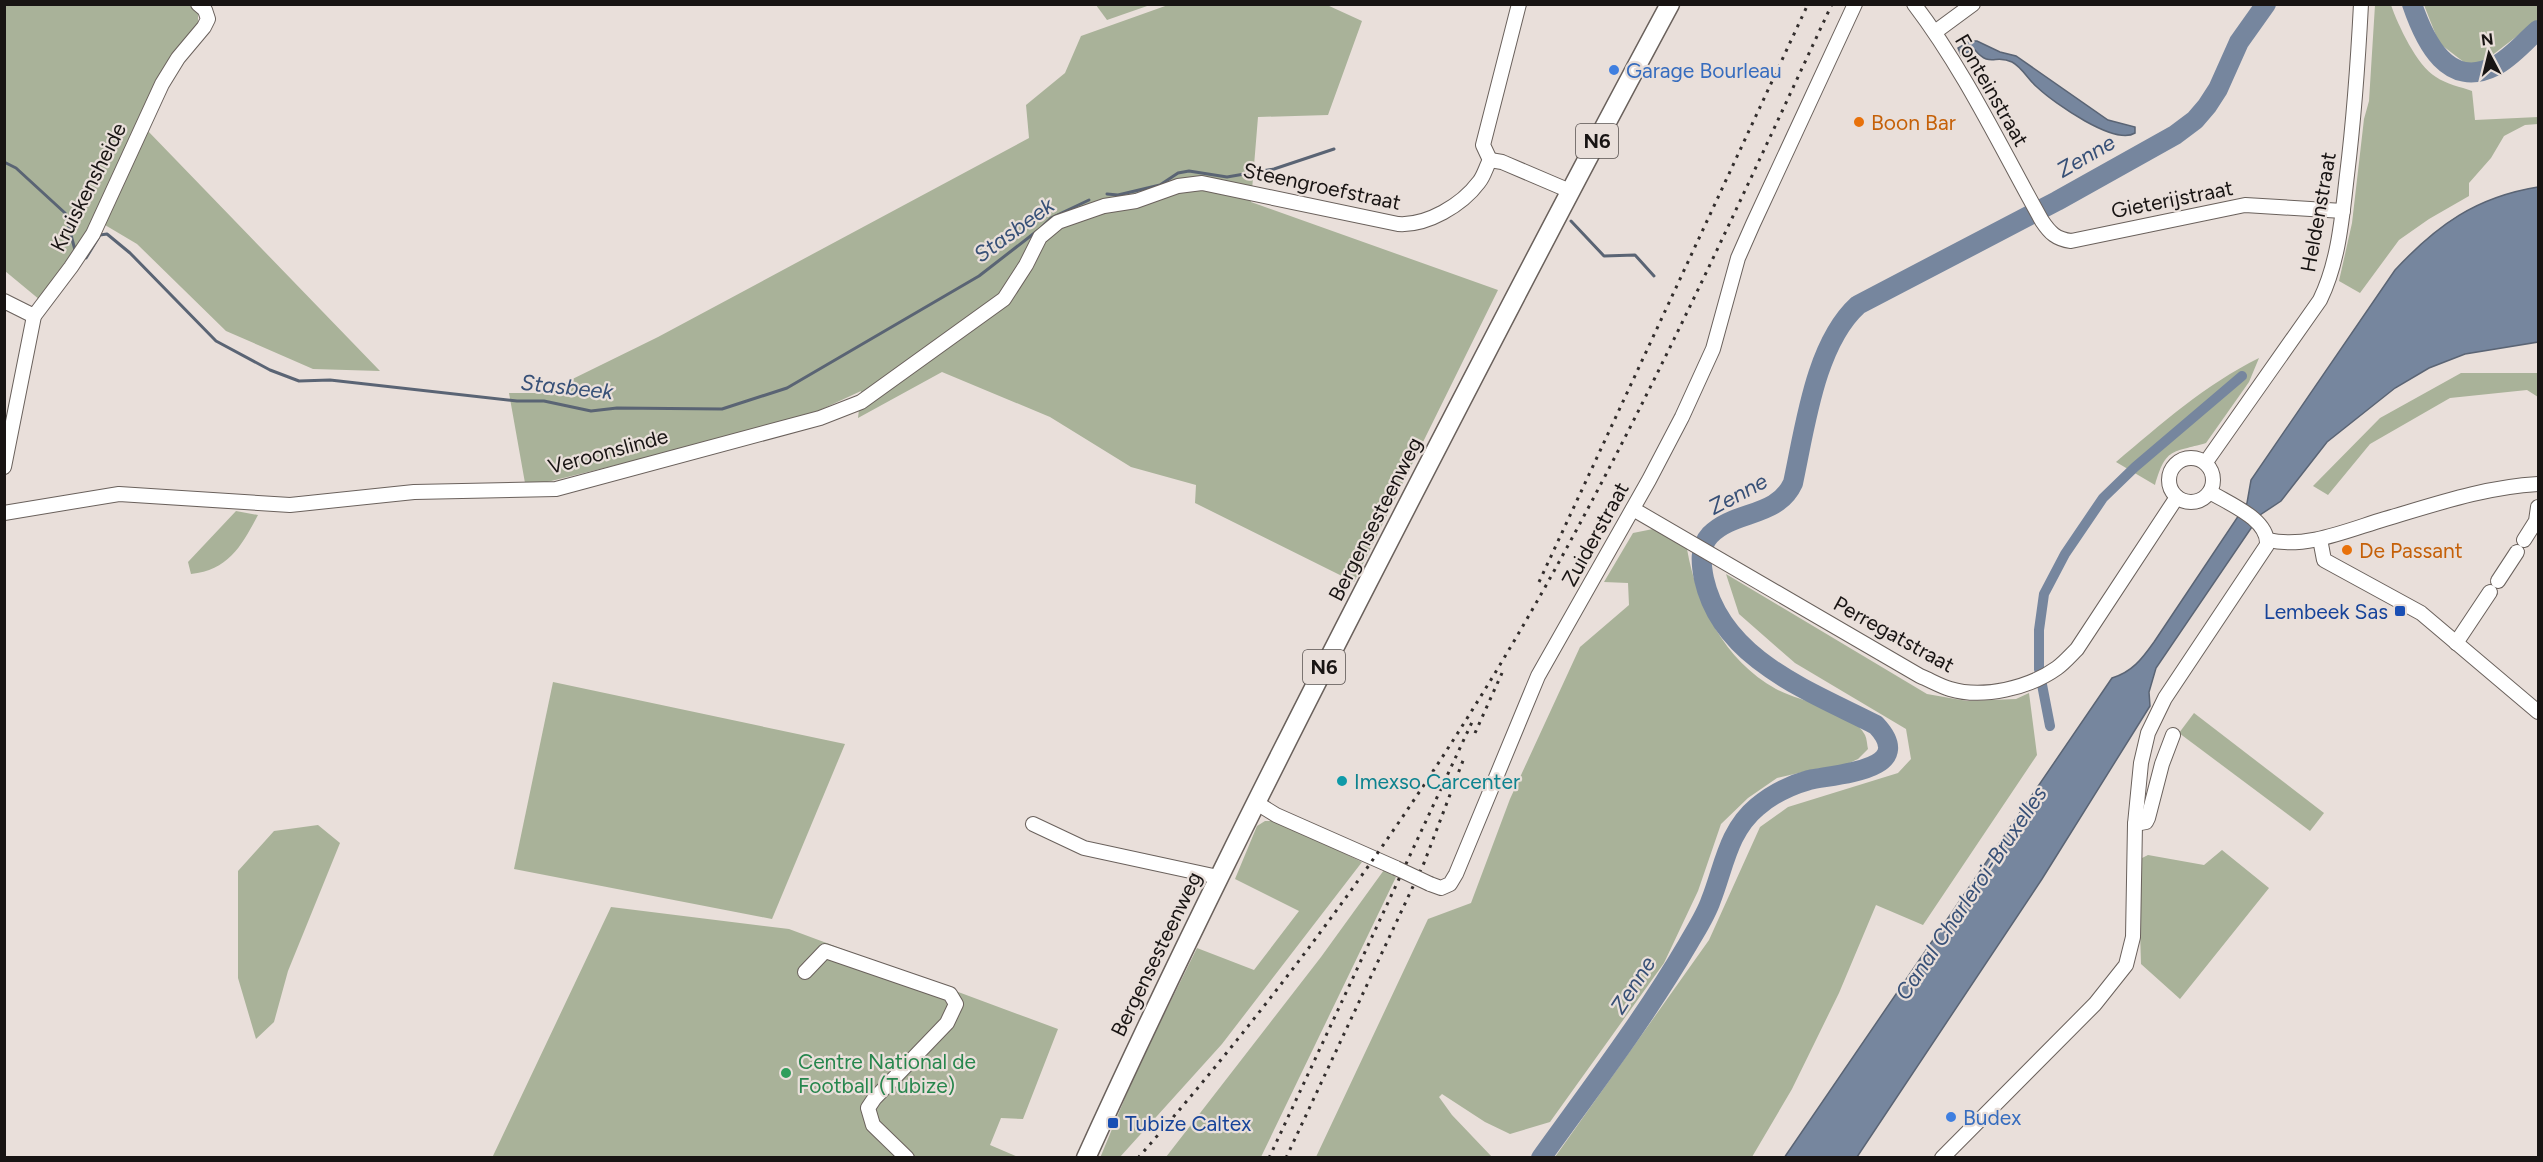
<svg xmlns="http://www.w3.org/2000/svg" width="2543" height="1162" viewBox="0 0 2543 1162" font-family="Figtree,sans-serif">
<rect width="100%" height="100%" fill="#e9dfda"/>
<g fill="#a9b299">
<polygon points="4,5 192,5 198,14 198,24 154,86 91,224 40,300 5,271"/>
<polygon points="1096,5 1150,5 1107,20"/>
<polygon points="1168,5 1327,5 1362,21 1328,115 1258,117 1251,202 1498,290 1354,582 1195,503 1196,485 1131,467 1050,417 942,372 858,418 861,391 818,411 649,457 547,482 525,483 509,393 544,393 658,337 1029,138 1026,105 1065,73 1081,36"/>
<path d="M2375,5H2391C2398,25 2417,66 2436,77C2446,84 2461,87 2472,91L2475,120L2538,117V124L2525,125L2504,136L2491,158L2469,183V196L2429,219L2399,240L2360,293L2339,281L2352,223L2364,119L2369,101Z"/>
<polygon points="2424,5 2538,5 2538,20 2482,63 2465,63 2439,43"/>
<polygon points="146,129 380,371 313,369 226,331 137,244 105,225"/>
<path d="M2259,358L2249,382L2206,443C2172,453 2166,447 2155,485L2116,462C2161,424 2206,384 2259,358Z"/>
<polygon points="2461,373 2538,373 2538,397 2527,390 2450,398 2370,444 2328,495 2313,486 2380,418"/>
<path d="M236,511L258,515C242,545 229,570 191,574L188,562Z"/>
<path d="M1653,529L1687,549C1697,605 1724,660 1776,689C1800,702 1852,710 1865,735C1867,739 1867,745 1868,749L1858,759L1845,765L1816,769L1777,778L1748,798L1721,824L1698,891L1664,963L1550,1122L1510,1134L1485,1122L1442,1094L1439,1097L1452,1115L1492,1157H1316L1428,919L1471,903L1510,799L1580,647L1629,605L1628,583L1604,582L1633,533Z"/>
<polygon points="1726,574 1927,694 1967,701 2016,699 2029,693 2037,755 1923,925 1876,905 1839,993 1792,1089 1752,1157 1555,1157 1709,940 1760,827 1788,807 1898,773 1911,759 1906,729 1795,663 1739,614"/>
<polygon points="553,682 845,744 772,919 514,869"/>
<polygon points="2194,713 2324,813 2310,831 2179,733"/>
<polygon points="1265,821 1278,821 1362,862 1222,1044 1120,1157 1100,1158 1137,1069 1197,948 1254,970 1299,911 1235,879 1257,826"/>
<polygon points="318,825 340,843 288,971 274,1022 256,1039 238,978 238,871 274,831"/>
<polygon points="2222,850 2269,888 2180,999 2141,964 2139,898 2142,858 2148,855 2204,865"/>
<polygon points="1384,870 1396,877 1261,1157 1166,1157 1321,957"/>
<polygon points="611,907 789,929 1058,1029 1023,1119 1001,1118 990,1145 1018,1157 492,1158"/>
</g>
<g fill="#76869e" stroke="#5a6474" stroke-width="1.5">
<path d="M1970,41H1977L2000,52L2016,56L2108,120L2135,127V133C2115,146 2054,103 2038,88C2029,81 2022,67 2012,62C1995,54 1990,68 1975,50L1961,55L1958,48Z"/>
<path d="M2538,187V342L2465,354L2429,368L2395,388L2327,442L2281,501L2260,515L2156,668L2149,692L2150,706L2042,879L1857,1157L1784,1158L2112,678C2132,672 2142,659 2154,642L2247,503L2251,480L2395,270C2437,225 2476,197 2538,187Z"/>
</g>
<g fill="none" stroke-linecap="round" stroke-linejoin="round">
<g stroke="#5a6474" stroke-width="3">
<polyline points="4,162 16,168 65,213 75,250"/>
<polyline points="1107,194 1118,195 1160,185 1178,173 1189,171 1227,177 1274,169 1334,149"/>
<polyline points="1571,221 1604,256 1635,255 1654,276"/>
<polyline points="1042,227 1051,218 1089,200"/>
<polyline points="86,258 100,235 107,234 130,253 216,341 270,370 299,381 330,380 517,401 544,401 591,411 617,408 722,409 787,388 979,276 1037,231"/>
</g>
<polyline stroke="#76869e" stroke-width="10" points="2050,726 2039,669 2039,630 2044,594 2065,554 2103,498 2135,467 2242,376"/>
<g stroke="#76869e" stroke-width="20">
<path d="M2412,4C2425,42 2448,90 2495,66C2511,58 2525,41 2538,30"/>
<path d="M1541,1158C1592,1087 1644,1019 1688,944C1696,930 1706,915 1711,900C1724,867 1728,831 1757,807C1771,795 1791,785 1809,780C1836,774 1919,771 1876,725C1810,691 1722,660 1704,579C1701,564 1699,547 1710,535C1734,510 1777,518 1793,483C1805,428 1815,344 1858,305L2057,201L2175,135L2195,120L2207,106L2218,89L2239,42L2266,4"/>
</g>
<defs>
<g id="minor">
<path d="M1914,4C1965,71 2001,148 2042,221C2050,233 2056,239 2071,241L2245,205L2343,211"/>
<polyline points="1935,32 1973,4"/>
<polyline points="1490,160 1483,145 1519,4"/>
<polyline points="1490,160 1502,162 1570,191"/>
<polyline points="4,301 34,316"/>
<circle cx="2191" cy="480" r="22"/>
<path d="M2206,462L2320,300C2339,261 2342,217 2347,175C2354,118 2358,62 2361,4"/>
<polyline points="4,467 34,316 71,267 93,234 162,84 178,58 204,27 208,19 205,10 198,4"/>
<path d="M1633,509L1920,676C1930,680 1940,686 1950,689C1983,699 2029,688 2057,668C2064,663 2071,655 2077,649L2177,497"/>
<path d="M4,513L119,494L290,505L414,492L556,489L820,418L861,402L1004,299L1026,265L1040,237L1058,222L1104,206L1136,201L1178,186L1202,183L1398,224C1427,226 1462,205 1479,182C1484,176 1486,167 1490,160"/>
<polyline points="2320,539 2324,560 2421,613 2538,712"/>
<path d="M2268,540C2306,549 2348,530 2385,519C2436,504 2485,487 2538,484"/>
<polyline points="2524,540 2536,521 2538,507"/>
<polyline points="2498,581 2517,552"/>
<polyline points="2456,643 2490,592"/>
<polyline points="1255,802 1276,815 1396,868"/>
<polyline points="1033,824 1084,848 1218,877"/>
<polyline points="2135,824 2146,822 2148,818 2162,764 2173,735"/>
<polyline points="1430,884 1441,888 1450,884 1456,874 1538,676 1649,480 1682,417 1713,349 1738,258 1753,224 1855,4"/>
<polyline points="805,972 825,951 950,994 956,1004 947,1023 874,1099 868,1108 873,1125 907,1158"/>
<path d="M1942,1158L2095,1004L2126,965L2133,937L2135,824L2141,763L2148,733L2165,698L2267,545C2269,519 2229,504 2210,492"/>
</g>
<path id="major" d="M1086,1158C1175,962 1271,771 1369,580C1468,387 1567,195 1670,4"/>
</defs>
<use href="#minor" stroke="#6a615c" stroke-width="16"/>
<use href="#major" stroke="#6a615c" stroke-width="21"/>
<use href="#minor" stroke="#fff" stroke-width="14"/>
<use href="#major" stroke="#fff" stroke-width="18"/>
<g stroke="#332e2d" stroke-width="3" stroke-dasharray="3 6" stroke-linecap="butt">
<polyline points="1539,582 1808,4"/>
<polyline points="1475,733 1502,673"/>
<path d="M1138,1158C1291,983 1430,792 1544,589C1650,400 1740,201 1832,4"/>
<polyline points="1269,1158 1473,720"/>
<polyline points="1286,1158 1424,863 1464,758"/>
</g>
<defs>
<polyline id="minor-bridge" points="1396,868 1430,884"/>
</defs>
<use href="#minor-bridge" stroke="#6a615c" stroke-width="16" stroke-linecap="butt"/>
<use href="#minor-bridge" stroke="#fff" stroke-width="14"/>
</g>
<g fill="#3f7fe0" stroke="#e9dfda" stroke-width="2">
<circle cx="1614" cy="70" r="6"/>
<circle cx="1951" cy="1117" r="6"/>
</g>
<g fill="#e8710a" stroke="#e9dfda" stroke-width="2">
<circle cx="1859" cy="122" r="6"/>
<circle cx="2347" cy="550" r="6"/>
</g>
<g fill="#1a4fb4" stroke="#e9dfda" stroke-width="2">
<rect x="2394" y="605" width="12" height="12" rx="3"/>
<rect x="1107" y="1117" width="12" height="12" rx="3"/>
</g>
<circle fill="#0f9aa8" stroke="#e9dfda" stroke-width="2" cx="1342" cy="781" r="6"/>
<circle fill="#2e9e5b" stroke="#e9dfda" stroke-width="2" cx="786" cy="1073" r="6"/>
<g text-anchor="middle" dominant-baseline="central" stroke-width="4.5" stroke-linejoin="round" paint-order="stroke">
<g fill="#e9dfda" stroke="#57514f" stroke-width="1.5">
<rect x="1576" y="124" width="42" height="34" rx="4.5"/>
<rect x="1303" y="650" width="42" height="34" rx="4.5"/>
</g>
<g font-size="20" font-weight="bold" fill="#181413">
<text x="1597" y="141">N6</text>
<text x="1324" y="667">N6</text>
</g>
<g font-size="21" fill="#366cbe" stroke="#e9dfda" text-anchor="start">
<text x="1626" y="70">Garage Bourleau</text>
<text x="1963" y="1117">Budex</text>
</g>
<g font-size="21" fill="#181413" stroke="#e9dfda">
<text transform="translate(1992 90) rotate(60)">Fonteinstraat</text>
<text transform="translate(1322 186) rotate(12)">Steengroefstraat</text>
<text transform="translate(88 187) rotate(-63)">Kruiskensheide</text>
<text transform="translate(2172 199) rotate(-11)">Gieterijstraat</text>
<text transform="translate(2318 212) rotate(-80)">Heldenstraat</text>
<text transform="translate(608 451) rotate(-15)">Veroonslinde</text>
<text transform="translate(1375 519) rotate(-63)">Bergensesteenweg</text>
<text transform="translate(1595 534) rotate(-61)">Zuiderstraat</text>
<text transform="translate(1894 634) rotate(29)">Perregatstraat</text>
<text transform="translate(1156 954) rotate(-64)">Bergensesteenweg</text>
</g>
<g font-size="21" fill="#c56008" stroke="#e9dfda" text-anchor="start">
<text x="1871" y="122">Boon Bar</text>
<text x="2359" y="550">De Passant</text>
</g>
<g font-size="21" fill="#164399" stroke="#e9dfda" text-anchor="end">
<text x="2388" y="611">Lembeek Sas</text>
<text x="1125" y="1123" text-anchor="start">Tubize Caltex</text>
</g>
<g font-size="21" fill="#0d838f" stroke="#e9dfda" text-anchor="start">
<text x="1354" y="781">Imexso Carcenter</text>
</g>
<g font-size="21" fill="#27864d" stroke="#e9dfda" text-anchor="start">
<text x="798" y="1061">Centre National de<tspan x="798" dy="24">Football (Tubize)</tspan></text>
</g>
<g font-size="22" font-style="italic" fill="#375077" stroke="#e9dfda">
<text transform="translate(2086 156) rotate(-30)">Zenne</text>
<text transform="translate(1014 230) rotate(-36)">Stasbeek</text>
<text transform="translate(567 387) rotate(6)">Stasbeek</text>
<text transform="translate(1738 494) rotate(-28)">Zenne</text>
<text transform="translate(1971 893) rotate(-56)">Canal Charleroi-Bruxelles</text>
<text transform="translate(1633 985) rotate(-57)">Zenne</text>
</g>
</g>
<rect width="2543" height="1162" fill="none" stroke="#181413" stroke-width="12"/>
<g transform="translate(2489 54) rotate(353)" stroke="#e9dfda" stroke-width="4.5" paint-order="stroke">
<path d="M0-4.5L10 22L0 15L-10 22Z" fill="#181413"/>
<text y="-9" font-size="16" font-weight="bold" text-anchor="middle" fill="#181413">N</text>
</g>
</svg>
